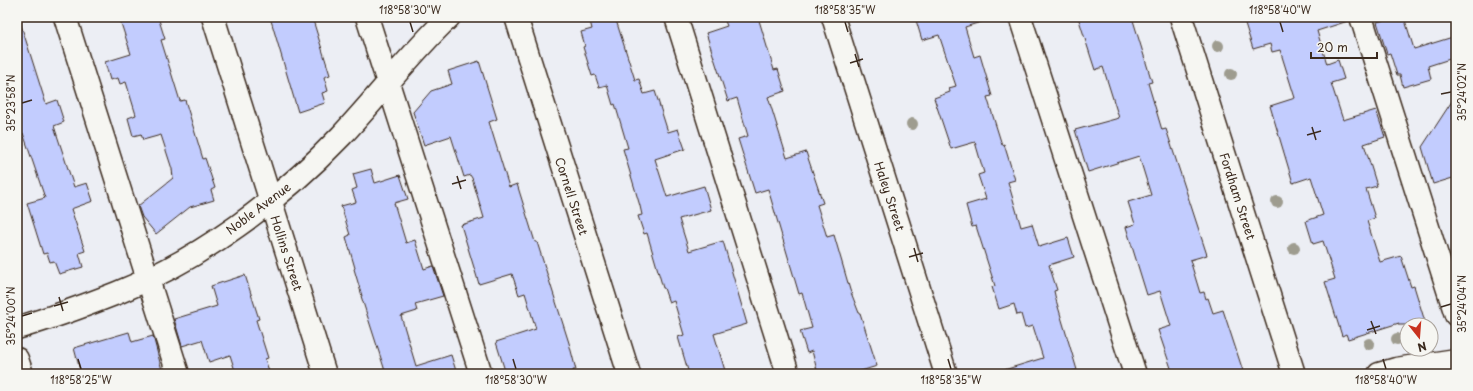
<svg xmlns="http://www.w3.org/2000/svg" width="1473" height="391" viewBox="0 0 1473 391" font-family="'Playpen Sans',sans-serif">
<rect width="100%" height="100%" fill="#eceef4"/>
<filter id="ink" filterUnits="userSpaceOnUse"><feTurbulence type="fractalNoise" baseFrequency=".025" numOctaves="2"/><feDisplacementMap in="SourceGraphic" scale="8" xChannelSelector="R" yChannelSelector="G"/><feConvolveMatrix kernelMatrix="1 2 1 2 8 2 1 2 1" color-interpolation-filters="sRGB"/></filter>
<g filter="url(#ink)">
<g fill="#c2ccfe" stroke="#3b2a1e">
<polygon points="119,17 158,17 165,39 161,40 180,101 185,100 203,159 205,158 215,188 211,190 214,200 190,207 156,234 142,217 138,206 173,178 172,169 161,135 143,140 141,134 133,136 128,118 136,115 126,82 120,84 118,78 110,80 105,62 131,54"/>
<polygon points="270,17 312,17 330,75 324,77 328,91 322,93 325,103 298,112"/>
<polygon points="589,17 615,17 635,80 639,79 644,94 655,91 668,132 678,129 685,149 655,159 667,197 704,186 711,210 679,219 689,251 723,241 747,324 714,334 726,374 689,374 678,337 684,335 674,301 669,303 664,288 663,288 647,233 644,234 638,216 642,215 640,206 623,149 628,148 615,104 613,105 607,85 599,87 595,75 592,76 583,47 585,46 581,32 592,29"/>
<polygon points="737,17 758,17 774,70 778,69 785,91 768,97 787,158 806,152 823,203 817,205 827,237 834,235 850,290 859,313 860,313 877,366 851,374 818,374 812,351 807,353 800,331 812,328 802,293 799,294 768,189 755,193 738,139 748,136 737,98 728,101 706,33 727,26 725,21"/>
<polygon points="915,17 984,17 984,21 965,27 974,57 980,55 992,96 987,97 1002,145 1004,144 1015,180 1008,182 1021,227 1032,224 1039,247 1068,238 1074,257 1049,265 1057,290 1054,291 1056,300 1077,370 1063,374 1004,374 1004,370 1043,358 1033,326 1025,328 1021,314 1017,315 1014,304 999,309 992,287 995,286 976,226 972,227 966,205 986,199 978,175 984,173 975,142 951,149 934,98 950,92 949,88 956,86 939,35 922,40"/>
<polygon points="1078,17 1132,17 1152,82 1148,83 1162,130 1166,129 1207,255 1190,260 1200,293 1204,292 1206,299 1208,298 1213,313 1223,310 1244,374 1173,374 1158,330 1171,326 1160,291 1147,295 1126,227 1135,224 1128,202 1151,195 1139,156 1088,172 1075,130 1119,118 1103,67 1095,70"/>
<polygon points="1243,17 1348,17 1348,21 1317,31 1327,64 1338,60 1344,79 1331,83 1343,120 1376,110 1385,137 1364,144 1377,186 1366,189 1375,218 1367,221 1380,262 1401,256 1411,287 1414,286 1426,325 1399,325 1399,323 1348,339 1346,334 1342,336 1325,282 1335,279 1323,241 1313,244 1306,221 1323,215 1311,177 1293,183 1270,106 1295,98 1280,50 1272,52 1270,44 1253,49"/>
<polygon points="1395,17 1404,17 1414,49 1456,36 1456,57 1428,66 1431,79 1403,87 1400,75 1397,75 1390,53 1387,54 1377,22"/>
<polygon points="21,25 46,104 57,100 64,122 54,126 74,187 87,183 93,201 71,209 85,251 79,253 83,267 59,274 54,261 50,262 47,253 43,254 27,203 45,198 23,133 17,135 17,26"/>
<polygon points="479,61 497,119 489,122 509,187 517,184 535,242 537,242 569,343 576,370 573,370 574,374 506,374 496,342 536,329 525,293 519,295 512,274 479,284 461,225 484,218 472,178 470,175 464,177 451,136 424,145 413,112 431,91 452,84 448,71"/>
<polygon points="1456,95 1456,177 1433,184 1422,147"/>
<polygon points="371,169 375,183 400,175 408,199 394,203 406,243 415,240 424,269 433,266 443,296 415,304 417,311 401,316 416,366 451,355 457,374 386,374 361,296 362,296 354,269 355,268 346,237 350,235 341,206 356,202 352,190 357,188 353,174"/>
<polygon points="245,275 259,319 256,320 268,358 265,359 269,371 260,374 236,374 230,355 209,362 202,340 182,346 174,319 217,306 211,286"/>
<polygon points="129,332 132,342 153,336 163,374 81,374 74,348"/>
</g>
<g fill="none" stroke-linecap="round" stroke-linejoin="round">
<defs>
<g id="minor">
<polyline points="65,17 178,374"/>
<polyline points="213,17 325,374"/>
<polyline points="367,17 481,374"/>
<polyline points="516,17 629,374"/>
<polyline points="676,17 788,374"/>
<polyline points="833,17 946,374"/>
<polyline points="1020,17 1135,374"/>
<polyline points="1181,17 1294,374"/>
<polyline points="1361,17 1456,315"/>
<path d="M17,328C51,318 84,306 117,293C201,259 279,201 341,136C378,97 410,54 449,17"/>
<polyline points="17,359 22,374"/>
<polyline points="1379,374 1396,369 1456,360"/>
</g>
</defs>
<use href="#minor" stroke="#3b2a1e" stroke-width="25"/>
<use href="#minor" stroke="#f6f6f2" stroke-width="22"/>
</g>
<g fill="#9e9c8f">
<circle cx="1218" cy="46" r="6"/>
<circle cx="1231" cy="74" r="6"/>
<circle cx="912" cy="124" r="6"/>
<circle cx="1277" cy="202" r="6"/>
<circle cx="1294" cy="248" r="6"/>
<circle cx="1397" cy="339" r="6"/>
<circle cx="1369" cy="344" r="6"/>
</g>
</g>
<path fill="none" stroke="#3b2a1e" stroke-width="1.5" d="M410,22L413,32M845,22L848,32M1280,22L1283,32M855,54L859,67M850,63L863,59M1441,94L1451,92M22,103L32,100M1312,127L1316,140M1307,135L1321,131M457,176L461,189M452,184L466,180M914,248L918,262M909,257L923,253M59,297L63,311M54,306L68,302M1441,307L1451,304M22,316L32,313M1371,321L1376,334M1367,330L1380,326M78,359L81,369M513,359L516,369M948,359L951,369M1383,359L1386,369"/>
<g text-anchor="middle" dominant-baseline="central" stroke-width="3" stroke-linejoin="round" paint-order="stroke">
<g font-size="12" fill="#3b2a1e" stroke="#f6f6f2">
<text transform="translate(572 196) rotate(72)">Cornell Street</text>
<text transform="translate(890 196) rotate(72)">Haley Street</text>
<text transform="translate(1238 196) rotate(72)">Fordham Street</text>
<text transform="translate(258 208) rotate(-37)">Noble Avenue</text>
<text transform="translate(287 253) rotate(72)">Hollins Street</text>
</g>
</g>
<rect width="1473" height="391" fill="none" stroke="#f6f6f2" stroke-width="44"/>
<g transform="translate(1419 337) rotate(163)"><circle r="19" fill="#f6f6f2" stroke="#aba49d"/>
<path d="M0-3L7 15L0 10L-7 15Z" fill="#c8321e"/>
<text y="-6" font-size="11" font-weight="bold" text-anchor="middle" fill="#3b2a1e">N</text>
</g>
<path d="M1311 52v6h66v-6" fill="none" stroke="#3b2a1e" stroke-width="2"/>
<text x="1317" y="52" font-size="12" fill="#3b2a1e" stroke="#f6f6f2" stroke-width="3" paint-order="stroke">20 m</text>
<rect x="22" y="22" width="1429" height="347" fill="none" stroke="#3b2a1e" stroke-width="1.5"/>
<g font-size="10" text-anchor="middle" fill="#3b2a1e">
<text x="410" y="14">118°58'30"W</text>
<text x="845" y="14">118°58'35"W</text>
<text x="1280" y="14">118°58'40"W</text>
<text transform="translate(1462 92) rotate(-90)" y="4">35°24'02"N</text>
<text transform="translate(11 103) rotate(-90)" y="4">35°23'58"N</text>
<text transform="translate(1462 304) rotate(-90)" y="4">35°24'04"N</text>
<text transform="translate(11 316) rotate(-90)" y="4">35°24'00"N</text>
<text x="81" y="384">118°58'25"W</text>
<text x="516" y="384">118°58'30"W</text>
<text x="951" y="384">118°58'35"W</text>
<text x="1386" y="384">118°58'40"W</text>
</g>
</svg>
